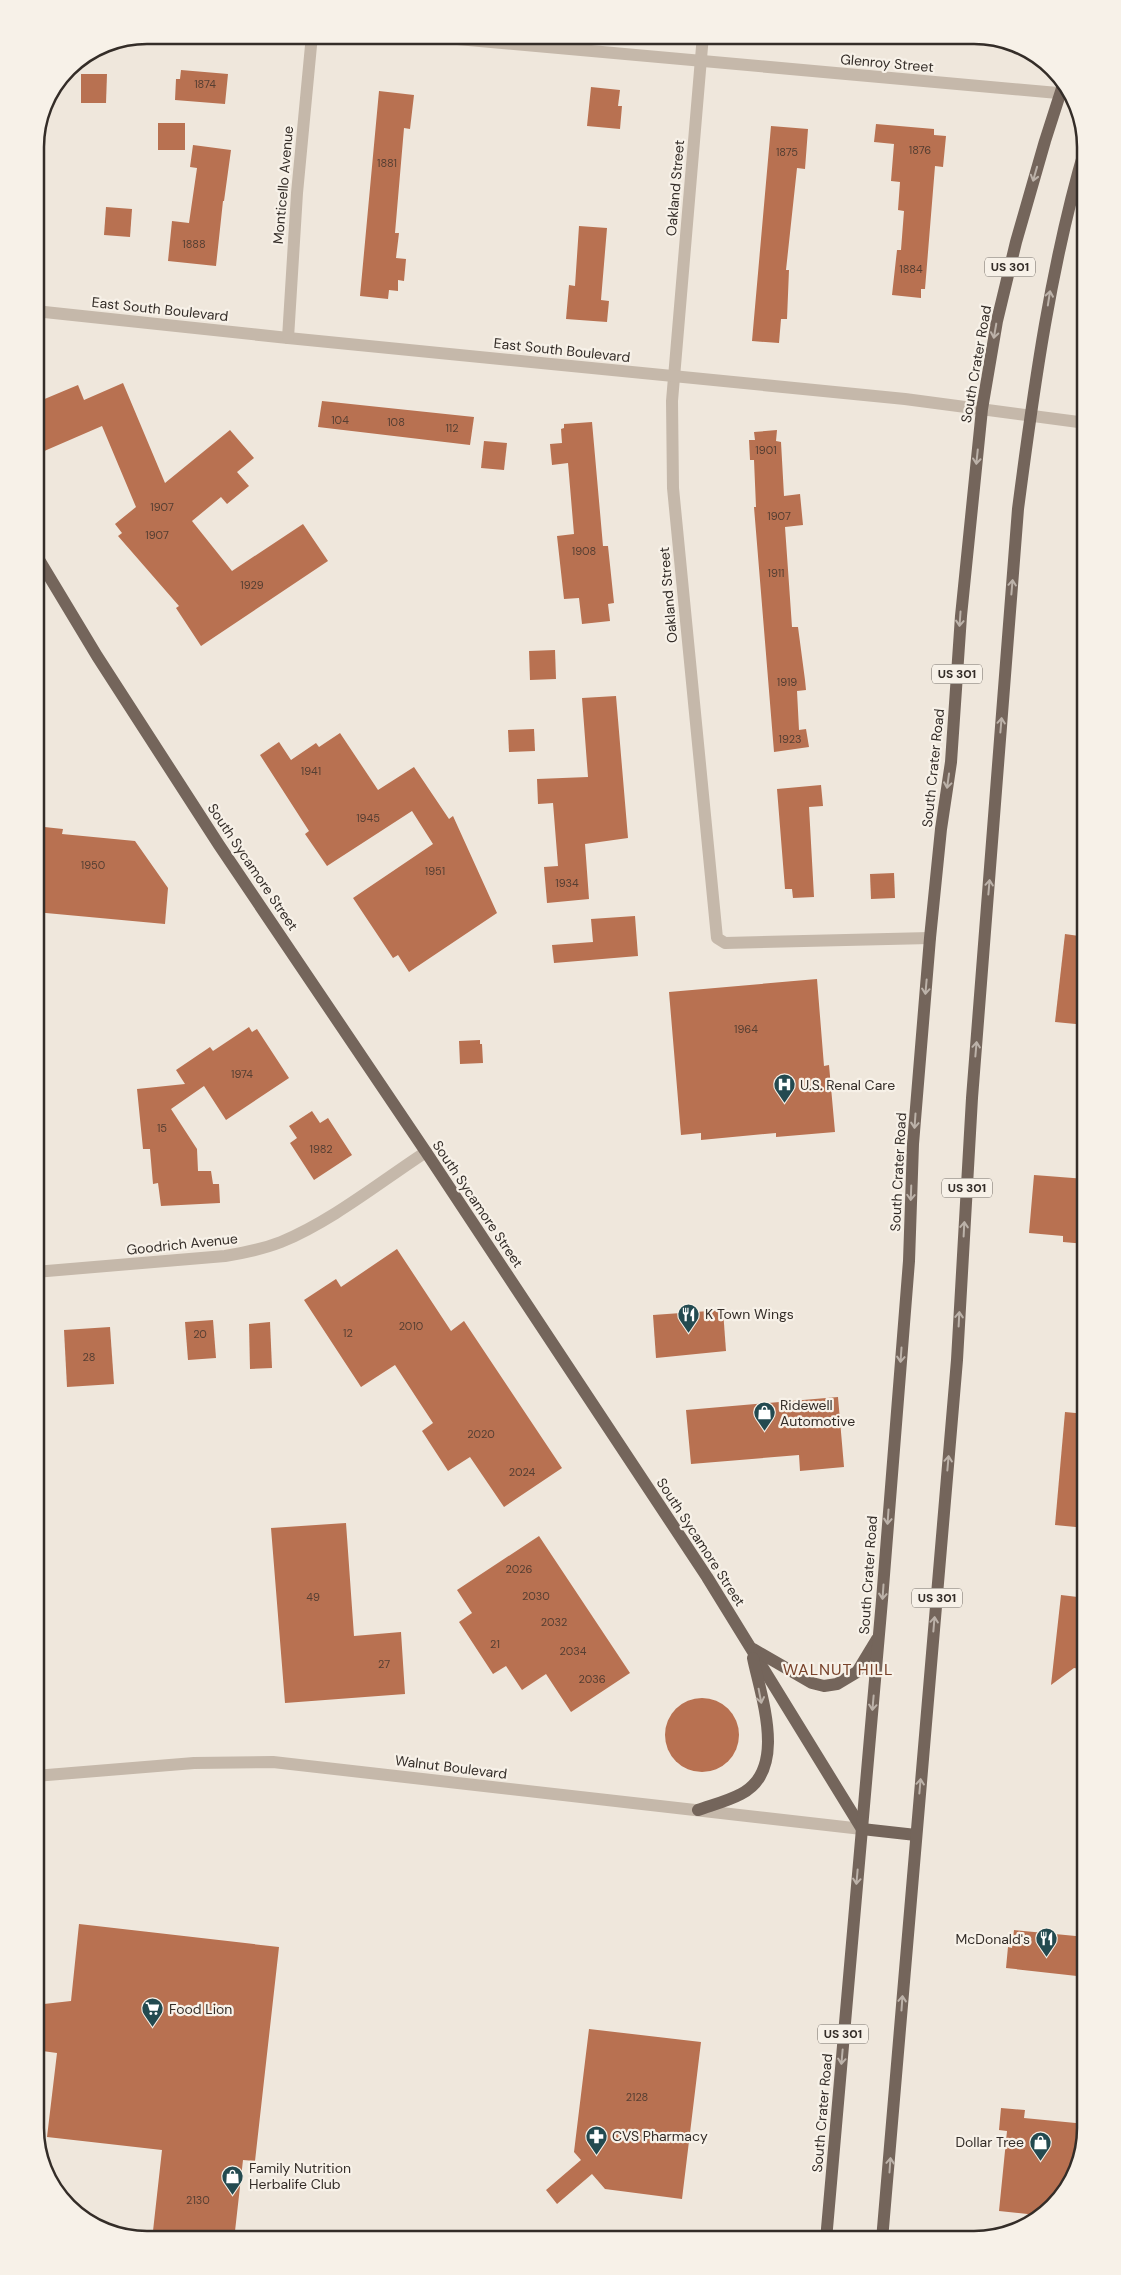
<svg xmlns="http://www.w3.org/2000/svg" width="1121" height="2275" viewBox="0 0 1121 2275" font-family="'DM Sans',sans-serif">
<rect width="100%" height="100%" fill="#efe7dc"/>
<g fill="#b87151">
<polygon points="181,70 228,74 225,104 175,100 176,79 180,79"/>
<polygon points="81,74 107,74 106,103 81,103"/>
<polygon points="591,87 620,90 618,106 622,106 620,129 587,126"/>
<polygon points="379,91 414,95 410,129 404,128 395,233 399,233 396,258 406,259 404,281 398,280 398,291 389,290 388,299 360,296"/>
<rect x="158" y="123" width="27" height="27"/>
<polygon points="876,124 934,129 934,135 946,136 943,167 935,166 925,289 921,289 921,298 892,295 897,250 901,250 904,211 898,210 900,182 891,181 894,144 874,142"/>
<polygon points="771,126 808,129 805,169 797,168 786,270 789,270 787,319 781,319 779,343 752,341"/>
<polygon points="193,145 231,150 224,201 223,201 216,266 168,261 172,221 189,223 197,168 190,167"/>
<polygon points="106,207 132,209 130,237 104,235"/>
<polygon points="579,226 607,228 601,300 609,301 607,322 566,319 569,285 575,286"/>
<polygon points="123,383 165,483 230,430 254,458 237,472 249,486 227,504 221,497 192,521 232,571 303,524 328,561 201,646 176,608 179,606 118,536 122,533 115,524 136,507 102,426 42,452 35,435 35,403 78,385 84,400"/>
<polygon points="322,401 474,417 470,445 318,427"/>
<polygon points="592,422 603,546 608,546 614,603 608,604 610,621 582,624 579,598 564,599 557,536 574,534 568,463 552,465 550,444 562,443 561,429 564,428 564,424"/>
<polygon points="777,430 776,441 781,442 784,496 800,494 803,525 785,527 792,627 798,627 805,680 806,690 797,691 799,730 806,729 809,747 774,752 754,507 756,507 754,460 750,460 749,440 755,440 754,432"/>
<polygon points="484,441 507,443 504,470 481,468"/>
<polygon points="555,650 556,679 530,680 529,651"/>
<polygon points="616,696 628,838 585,844 589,899 547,903 544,867 558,866 553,803 538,804 537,779 588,777 582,698"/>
<polygon points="534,729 535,751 509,752 508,730"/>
<polygon points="340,733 378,790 414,767 449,819 453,816 497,913 409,972 398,955 393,958 353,898 433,844 412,811 327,866 305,834 309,831 260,755 279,742 291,760 316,743 319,747"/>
<polygon points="821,785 823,806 809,807 814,897 793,898 792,889 785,889 777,789"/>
<polygon points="35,826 63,829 62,834 135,841 168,888 165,924 35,912"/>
<polygon points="894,873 895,898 871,899 870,874"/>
<polygon points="635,916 638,956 554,963 552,945 593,942 591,919"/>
<polygon points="1065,934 1086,937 1086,1025 1055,1022"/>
<polygon points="817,979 824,1066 829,1065 835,1132 776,1137 776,1133 701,1140 701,1133 681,1135 669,992"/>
<polygon points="249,1027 252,1032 257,1029 289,1078 226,1120 204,1086 171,1109 197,1149 198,1171 211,1171 213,1184 219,1184 220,1203 161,1206 158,1183 153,1184 150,1149 143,1149 137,1089 185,1084 176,1070 210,1047 213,1051"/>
<polygon points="480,1040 480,1044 482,1044 483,1063 460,1064 459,1041"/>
<polygon points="312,1111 320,1123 328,1118 352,1155 314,1180 290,1143 297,1138 289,1126"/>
<polygon points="1034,1175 1086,1179 1086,1244 1063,1242 1063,1236 1029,1233"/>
<polygon points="397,1249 451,1331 464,1321 562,1468 504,1507 470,1457 448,1471 422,1431 433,1423 395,1365 361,1387 304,1300 336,1279 341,1287"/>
<polygon points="723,1310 726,1351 656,1358 653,1315"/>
<polygon points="213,1320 216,1358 188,1360 185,1322"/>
<polygon points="270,1322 272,1368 250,1369 249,1324"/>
<polygon points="110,1327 114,1384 67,1387 64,1330"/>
<polygon points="838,1397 844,1467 800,1471 799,1455 691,1464 686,1410"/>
<polygon points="1065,1412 1086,1414 1086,1528 1055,1525"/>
<polygon points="346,1523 354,1636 401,1632 405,1694 285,1703 271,1528"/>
<polygon points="539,1536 630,1673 571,1712 546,1674 522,1690 506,1666 493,1674 459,1622 472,1613 457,1590"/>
<polygon points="1061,1595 1086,1598 1086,1670 1074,1668 1051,1685"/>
<circle cx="702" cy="1735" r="37"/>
<polygon points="79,1924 279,1947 255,2161 243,2160 234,2240 152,2240 162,2150 47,2137 57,2053 35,2050 35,2005 71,2001"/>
<polygon points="1014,1930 1086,1937 1086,1977 1006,1968 1008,1947 1012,1948"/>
<polygon points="589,2029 701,2042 682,2199 605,2189 592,2174 557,2204 546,2190 581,2160 574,2152"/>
<polygon points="1001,2108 1025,2110 1024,2118 1086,2124 1067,2190 1037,2215 999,2211 1007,2131 999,2130"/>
</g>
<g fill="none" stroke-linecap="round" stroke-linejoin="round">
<g stroke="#c5b8aa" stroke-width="12">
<polyline points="413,35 1069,94"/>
<polyline points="703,35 672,401 673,488 717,938 725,943 930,938"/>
<polyline points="35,311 288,338 905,399 1086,423"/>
<polyline points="288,338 297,193 312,35"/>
<path d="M35,1272L225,1256C244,1253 263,1249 281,1242C332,1221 380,1182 426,1152"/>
<polyline points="35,1776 194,1763 273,1762 862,1829"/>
</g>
<g stroke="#74655b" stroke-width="12">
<polyline points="35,553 97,656 219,845 426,1152 707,1577 862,1829"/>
<polyline points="753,1649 812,1683 824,1686 837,1684 857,1672 877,1639"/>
<path d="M698,1810C712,1805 728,1801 741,1794C788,1770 761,1697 753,1658"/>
<polyline points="862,1829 916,1835"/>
<polyline points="826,2240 882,1600 909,1261 913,1144 930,938 941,829 951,762 961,616 982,409 997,321 1016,242 1045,141 1063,85"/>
<path d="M882,2240L957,1360L972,1098L1018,509C1034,386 1051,263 1086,145"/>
</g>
</g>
<defs><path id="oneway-shaft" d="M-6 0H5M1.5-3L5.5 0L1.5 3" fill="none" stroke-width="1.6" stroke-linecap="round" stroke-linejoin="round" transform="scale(1.25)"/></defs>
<g stroke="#bcb2a9">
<use href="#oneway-shaft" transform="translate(1035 174) rotate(106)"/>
<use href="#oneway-shaft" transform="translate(1049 298) rotate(-81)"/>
<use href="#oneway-shaft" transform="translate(995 331) rotate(100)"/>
<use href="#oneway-shaft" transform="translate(977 457) rotate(96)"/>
<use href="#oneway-shaft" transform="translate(1012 587) rotate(-85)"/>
<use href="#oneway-shaft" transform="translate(960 619) rotate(94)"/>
<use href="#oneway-shaft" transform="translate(1001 725) rotate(-85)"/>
<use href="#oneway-shaft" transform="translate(948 781) rotate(98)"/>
<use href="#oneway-shaft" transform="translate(989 887) rotate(-85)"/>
<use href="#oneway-shaft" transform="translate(926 987) rotate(95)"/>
<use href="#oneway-shaft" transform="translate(976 1049) rotate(-85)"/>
<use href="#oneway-shaft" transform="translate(915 1121) rotate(94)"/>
<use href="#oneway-shaft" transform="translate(911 1193) rotate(92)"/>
<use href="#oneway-shaft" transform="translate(964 1229) rotate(-87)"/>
<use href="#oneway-shaft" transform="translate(959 1319) rotate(-87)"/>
<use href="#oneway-shaft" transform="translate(901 1355) rotate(94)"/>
<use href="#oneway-shaft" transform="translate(948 1463) rotate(-85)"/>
<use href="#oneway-shaft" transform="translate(888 1517) rotate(94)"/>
<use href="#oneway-shaft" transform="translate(883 1592) rotate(94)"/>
<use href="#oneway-shaft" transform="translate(934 1624) rotate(-85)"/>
<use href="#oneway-shaft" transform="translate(760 1696) rotate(79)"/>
<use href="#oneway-shaft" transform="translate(873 1703) rotate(95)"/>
<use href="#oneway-shaft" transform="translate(920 1786) rotate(-85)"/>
<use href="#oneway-shaft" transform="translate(857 1877) rotate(95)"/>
<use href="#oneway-shaft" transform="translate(902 2003) rotate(-86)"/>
<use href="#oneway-shaft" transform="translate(842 2057) rotate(95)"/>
<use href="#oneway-shaft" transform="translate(890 2165) rotate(-86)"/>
</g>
<defs>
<symbol id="hospital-pin" viewBox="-11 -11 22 30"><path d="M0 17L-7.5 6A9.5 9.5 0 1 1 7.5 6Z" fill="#234a50" stroke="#f7f1e8"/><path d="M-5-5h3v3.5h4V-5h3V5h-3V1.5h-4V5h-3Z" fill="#fff"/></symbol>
<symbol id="restaurant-pin" viewBox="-11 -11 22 30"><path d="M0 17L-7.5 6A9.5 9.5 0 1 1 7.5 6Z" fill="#234a50" stroke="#f7f1e8"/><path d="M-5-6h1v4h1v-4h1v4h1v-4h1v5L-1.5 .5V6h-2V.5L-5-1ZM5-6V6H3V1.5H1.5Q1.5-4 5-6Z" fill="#fff"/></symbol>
<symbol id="shop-pin" viewBox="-11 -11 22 30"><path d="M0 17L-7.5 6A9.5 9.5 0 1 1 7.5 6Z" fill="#234a50" stroke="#f7f1e8"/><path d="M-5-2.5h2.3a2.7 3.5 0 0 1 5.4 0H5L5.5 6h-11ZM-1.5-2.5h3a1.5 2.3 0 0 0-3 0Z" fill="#fff"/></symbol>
<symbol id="supermarket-pin" viewBox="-11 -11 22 30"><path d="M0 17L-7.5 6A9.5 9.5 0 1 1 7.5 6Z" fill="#234a50" stroke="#f7f1e8"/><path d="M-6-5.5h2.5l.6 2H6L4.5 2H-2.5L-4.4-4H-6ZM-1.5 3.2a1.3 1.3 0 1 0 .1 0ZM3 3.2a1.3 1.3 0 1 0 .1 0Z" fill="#fff"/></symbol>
<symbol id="pharmacy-pin" viewBox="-11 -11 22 30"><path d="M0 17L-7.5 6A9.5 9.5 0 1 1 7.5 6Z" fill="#234a50" stroke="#f7f1e8"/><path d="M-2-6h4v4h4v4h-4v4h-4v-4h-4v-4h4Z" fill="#fff"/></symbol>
</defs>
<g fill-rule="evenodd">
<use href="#hospital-pin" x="772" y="1072" width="25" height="34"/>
<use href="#restaurant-pin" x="676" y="1302" width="25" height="34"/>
<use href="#shop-pin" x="752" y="1400" width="25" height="34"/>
<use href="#restaurant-pin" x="1034" y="1926" width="25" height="34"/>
<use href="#supermarket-pin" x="140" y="1996" width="25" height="34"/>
<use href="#pharmacy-pin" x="584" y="2124" width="25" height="34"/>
<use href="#shop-pin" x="1028" y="2130" width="25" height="34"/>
<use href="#shop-pin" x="220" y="2164" width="25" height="34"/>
</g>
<g text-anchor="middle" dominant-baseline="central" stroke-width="4.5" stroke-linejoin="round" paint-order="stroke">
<g font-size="11" fill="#553e32">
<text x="205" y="84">1874</text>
<text x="920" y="150">1876</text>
<text x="787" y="152">1875</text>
<text x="387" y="163">1881</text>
<text x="194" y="244">1888</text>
<text x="911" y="269">1884</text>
<text x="340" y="420">104</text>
<text x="396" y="422">108</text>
<text x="452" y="428">112</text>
<text x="766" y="450">1901</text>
<text x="162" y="507">1907</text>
<text x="779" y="516">1907</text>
<text x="157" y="535">1907</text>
<text x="584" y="551">1908</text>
<text x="776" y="573">1911</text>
<text x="252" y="585">1929</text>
<text x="787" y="682">1919</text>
<text x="790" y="739">1923</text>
<text x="311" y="771">1941</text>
<text x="368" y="818">1945</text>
<text x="93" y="865">1950</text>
<text x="435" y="871">1951</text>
<text x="567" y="883">1934</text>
<text x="746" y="1029">1964</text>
<text x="242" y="1074">1974</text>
<text x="162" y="1128">15</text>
<text x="321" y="1149">1982</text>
<text x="411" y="1326">2010</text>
<text x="348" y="1333">12</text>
<text x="200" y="1334">20</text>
<text x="89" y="1357">28</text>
<text x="481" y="1434">2020</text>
<text x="522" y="1472">2024</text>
<text x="519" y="1569">2026</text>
<text x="536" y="1596">2030</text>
<text x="313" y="1597">49</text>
<text x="554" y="1622">2032</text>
<text x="495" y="1644">21</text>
<text x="573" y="1651">2034</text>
<text x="384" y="1664">27</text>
<text x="592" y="1679">2036</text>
<text x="637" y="2097">2128</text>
<text x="198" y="2200">2130</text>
</g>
<g fill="#f7f1e8" stroke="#6e6862" stroke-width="1">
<rect x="985" y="257.5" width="50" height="19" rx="4"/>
<rect x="932" y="664.5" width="50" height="19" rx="4"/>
<rect x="942" y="1178.5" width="50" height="19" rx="4"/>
<rect x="912" y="1588.5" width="50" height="19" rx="4"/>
<rect x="818" y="2024.5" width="50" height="19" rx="4"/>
</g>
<g font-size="12" font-weight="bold" fill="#342d28">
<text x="1010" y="267">US 301</text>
<text x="957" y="674">US 301</text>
<text x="967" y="1188">US 301</text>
<text x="937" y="1598">US 301</text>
<text x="843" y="2034">US 301</text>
</g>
<g font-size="14" fill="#342d28" stroke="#f7f1e8">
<text transform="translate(887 63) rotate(5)">Glenroy Street</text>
<text transform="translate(283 185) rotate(-85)">Monticello Avenue</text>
<text transform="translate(675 188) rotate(-85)">Oakland Street</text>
<text transform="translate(160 309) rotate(6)">East South Boulevard</text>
<text transform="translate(562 350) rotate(6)">East South Boulevard</text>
<text transform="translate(976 364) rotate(-80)">South Crater Road</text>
<text transform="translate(668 595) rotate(-95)">Oakland Street</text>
<text transform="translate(933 768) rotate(-84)">South Crater Road</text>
<text transform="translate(253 867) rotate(56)">South Sycamore Street</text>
<text transform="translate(898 1172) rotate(-87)">South Crater Road</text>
<text transform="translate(478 1204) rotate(56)">South Sycamore Street</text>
<text transform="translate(182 1244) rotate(-6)">Goodrich Avenue</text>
<text transform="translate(701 1542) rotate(57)">South Sycamore Street</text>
<text transform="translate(868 1575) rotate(-86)">South Crater Road</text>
<text transform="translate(451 1767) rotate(7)">Walnut Boulevard</text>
<text transform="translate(822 2113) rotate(-85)">South Crater Road</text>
</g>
<g font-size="14" fill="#342d28" stroke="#f7f1e8" text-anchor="start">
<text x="800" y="1085">U.S. Renal Care</text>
<text x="705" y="1314">K Town Wings</text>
<text x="780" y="1405">Ridewell<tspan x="780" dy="16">Automotive</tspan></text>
<text x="1030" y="1939" text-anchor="end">McDonald's</text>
<text x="169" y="2009">Food Lion</text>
<text x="612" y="2136">CVS Pharmacy</text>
<text x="1024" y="2142" text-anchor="end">Dollar Tree</text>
<text x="249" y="2168">Family Nutrition<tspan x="249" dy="16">Herbalife Club</tspan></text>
</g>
<g font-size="16" letter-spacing="1" fill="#79432b" stroke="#f7f1e8">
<text x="838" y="1669">WALNUT HILL</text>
</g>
</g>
<path d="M0 0H1121V2275H0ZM147 44H974A103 103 0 0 1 1077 147V2128A103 103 0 0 1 974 2231H147A103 103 0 0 1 44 2128V147A103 103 0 0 1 147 44Z" fill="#f7f1e8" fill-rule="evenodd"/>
<path fill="none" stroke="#342d28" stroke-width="2.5" d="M147 44H974A103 103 0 0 1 1077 147V2128A103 103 0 0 1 974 2231H147A103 103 0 0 1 44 2128V147A103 103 0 0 1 147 44Z"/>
</svg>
